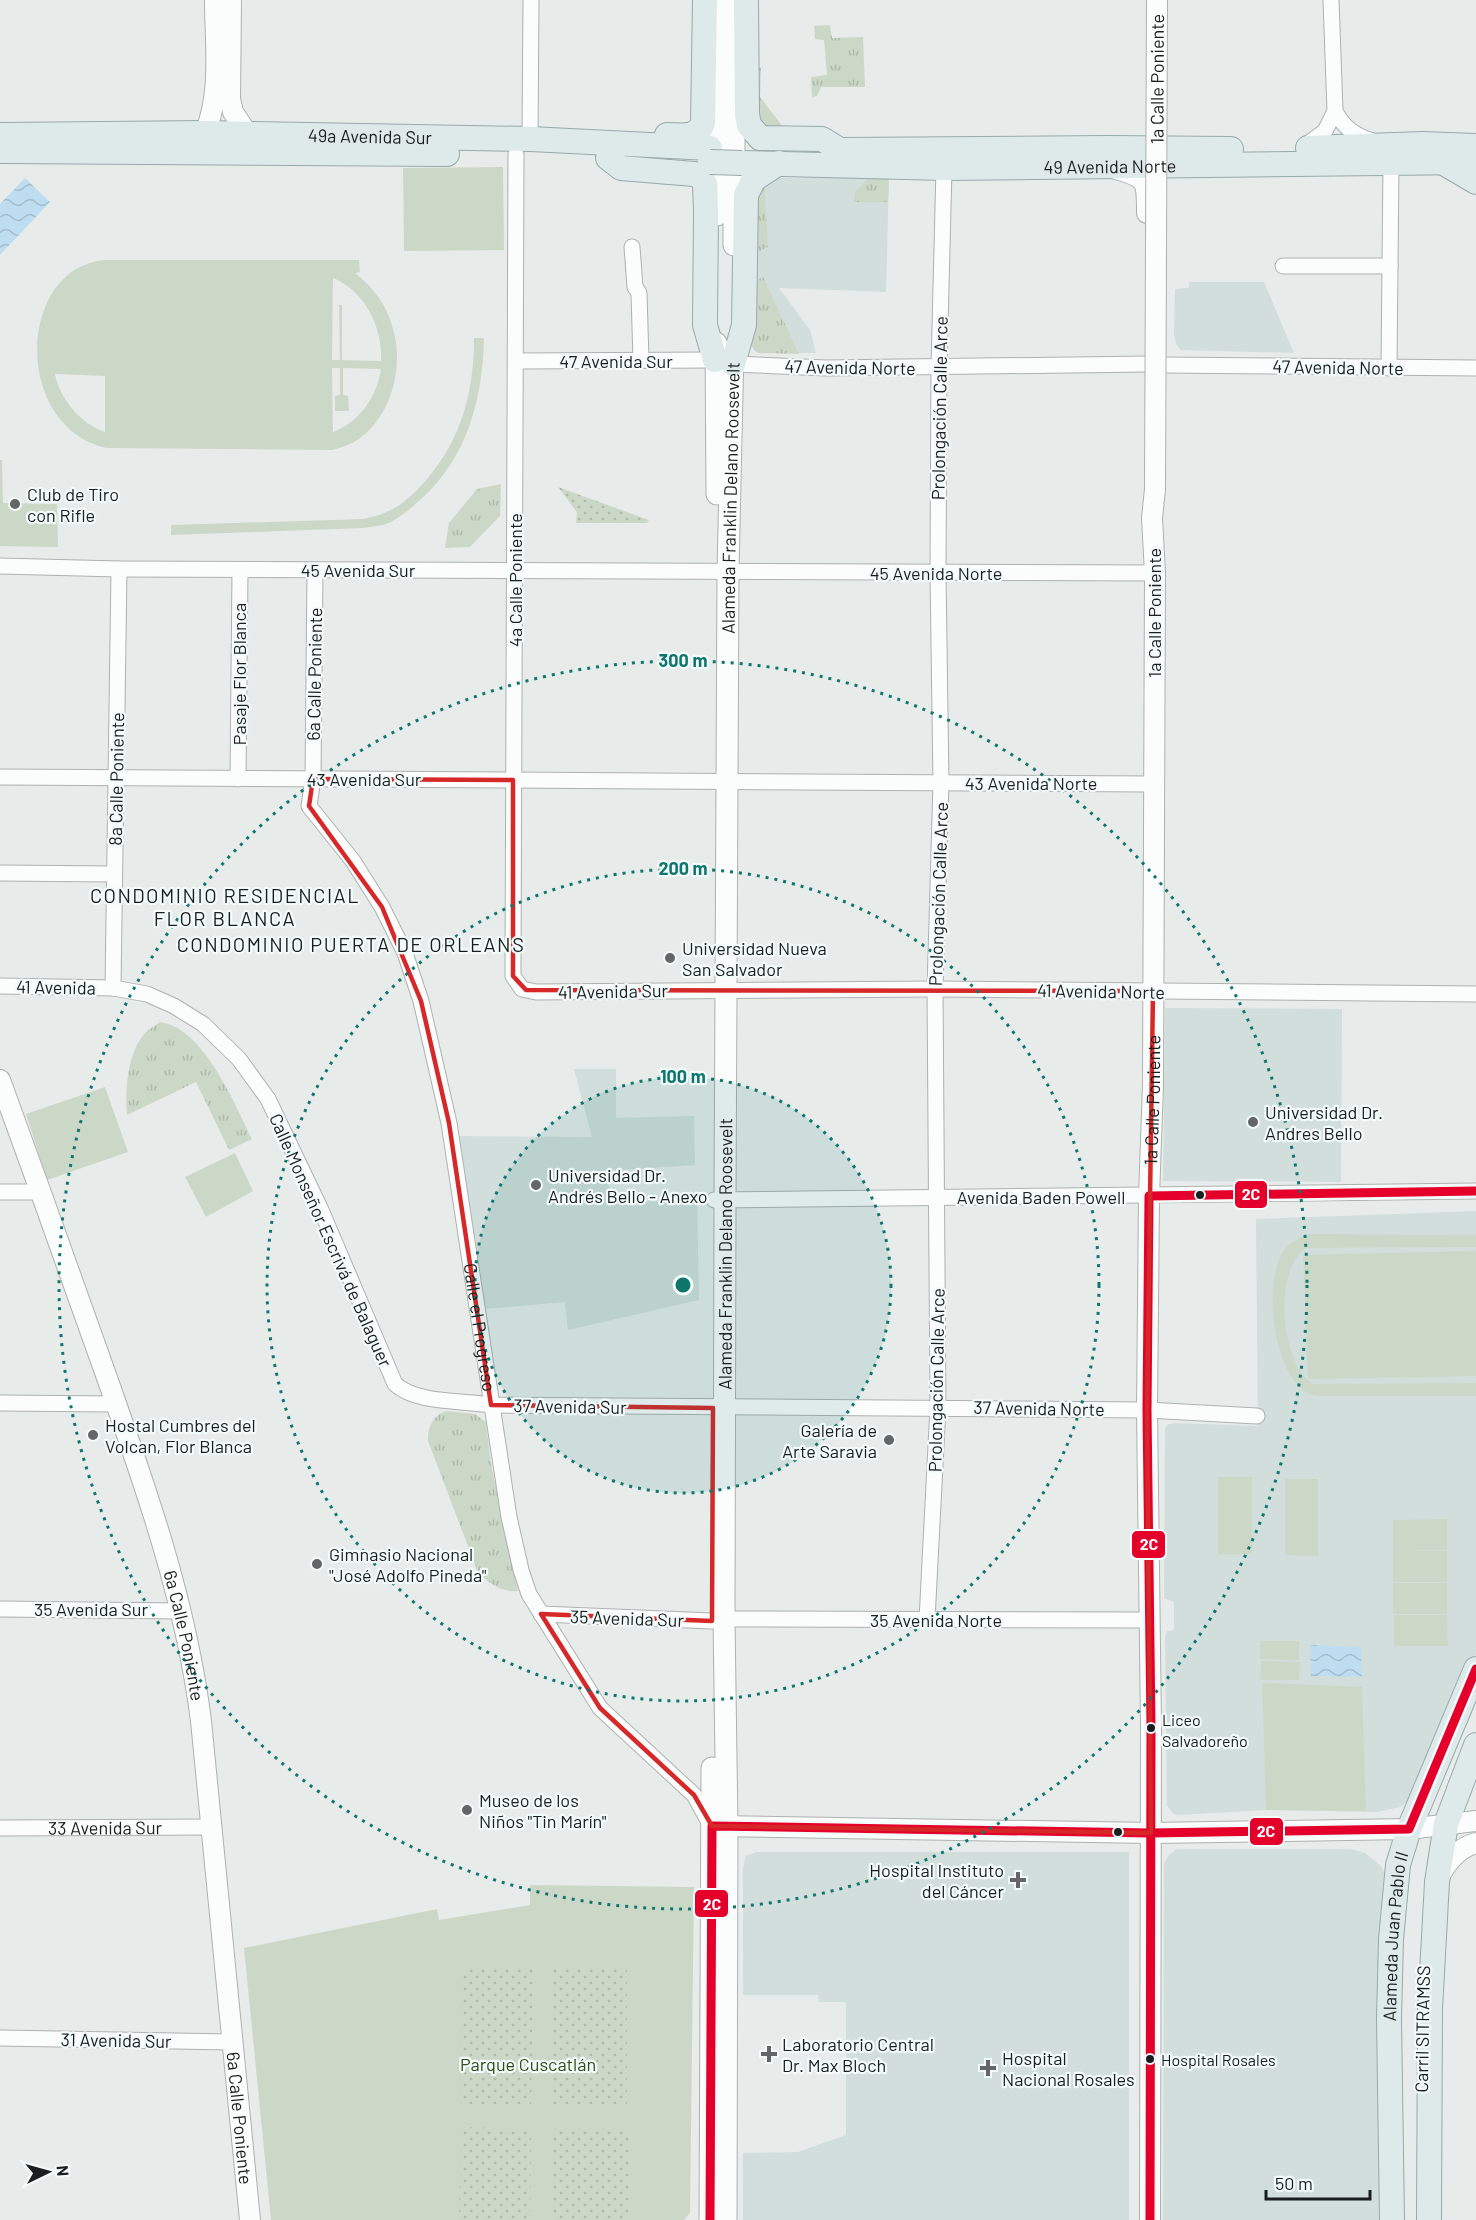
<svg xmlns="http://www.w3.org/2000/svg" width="1476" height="2220" viewBox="0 0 1476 2220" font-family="Barlow,sans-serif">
<defs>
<pattern id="grass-tufts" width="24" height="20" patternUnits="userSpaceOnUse" patternTransform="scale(1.5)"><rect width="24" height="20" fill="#ccd8c7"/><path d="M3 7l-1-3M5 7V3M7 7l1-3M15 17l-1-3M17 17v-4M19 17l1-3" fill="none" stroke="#afb9aa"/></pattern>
<pattern id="garden-dots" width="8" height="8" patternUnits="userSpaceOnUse" patternTransform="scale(1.5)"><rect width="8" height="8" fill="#ccd8c7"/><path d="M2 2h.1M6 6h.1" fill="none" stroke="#afb9aa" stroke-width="1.8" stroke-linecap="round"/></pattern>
<pattern id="water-waves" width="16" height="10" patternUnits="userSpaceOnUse" patternTransform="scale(1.5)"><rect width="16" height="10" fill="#beddf0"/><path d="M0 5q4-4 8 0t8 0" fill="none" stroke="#a3bdcd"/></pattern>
</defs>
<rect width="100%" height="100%" fill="#e7eceb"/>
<g fill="#d2dedc">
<polygon points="889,177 886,292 779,288 810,330 816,353 759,353 755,351 753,349 756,184 764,178"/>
<polygon points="1189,282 1264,282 1294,353 1181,350 1177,346 1174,335 1175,289 1189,288"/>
<polygon points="1165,1008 1342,1009 1341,1182 1163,1181"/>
<polygon points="574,1069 616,1069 616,1118 694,1116 695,1165 604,1171 614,1203 697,1200 699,1300 568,1330 565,1302 484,1309 455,1136 592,1137"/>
<polygon points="1476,1211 1476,1654 1466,1681 1410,1800 1400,1807 1378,1812 1266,1810 1177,1815 1173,1813 1167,1806 1165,1636 1167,1631 1174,1630 1174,1602 1164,1598 1165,1428 1169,1424 1176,1423 1258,1426 1256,1219"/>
<polygon points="1177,1849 1351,1849 1365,1853 1381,1866 1385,1874 1384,2220 1163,2220 1164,1864 1168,1856"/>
<polygon points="756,1852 1129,1852 1129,2220 743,2220 743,2153 798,2152 846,2135 846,2002 819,2002 818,1995 743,1995 743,1868 746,1856"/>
</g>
<g fill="url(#grass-tufts)">
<polygon points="830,25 832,38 863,37 865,87 821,87 817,96 812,97 811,77 827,75 824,40 815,39 814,26"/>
<polygon points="754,67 761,68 760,97 787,132 761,129"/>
<polygon points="870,177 889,177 888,202 854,202 855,192"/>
<polygon points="764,178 768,247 749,256 751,194"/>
<polygon points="763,277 799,354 759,353 755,351 750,343 748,286"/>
<polygon points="501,484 500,516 470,547 445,548 449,523 477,489"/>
<path d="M160,1022C203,1027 235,1104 252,1139L229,1150L196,1082L127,1115C125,1090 127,1054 145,1033C149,1029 155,1026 160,1022Z"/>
<path d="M446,1411L475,1414L486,1422L491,1464L518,1591C502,1593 486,1582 477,1570L428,1441C427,1428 433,1415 446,1411Z"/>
</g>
<g fill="#ccd8c7" fill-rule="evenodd">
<polygon points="503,167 504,250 404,251 403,168"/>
<path d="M104,260H359L360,272L355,273C374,288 387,305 393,329C407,375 384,441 332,450L106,448C13,427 16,269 104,260ZM333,278C365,291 383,328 381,361L342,360V305H339L340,360H332ZM332,368H340V395L335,396V411H349L348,396L343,395V368L381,369C377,396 360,422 333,432ZM55,374L105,376V432C81,424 60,399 55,374Z"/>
<path d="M474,338H484C483,398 467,459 420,500C410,509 399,519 386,524C379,526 370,527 363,528L171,535V525L363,519C392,514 408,501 427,479C462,438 474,391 474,338Z"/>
<polygon points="0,460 2,460 3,503 57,504 58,547 0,546"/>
<polygon points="105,1087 128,1152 47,1180 26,1114"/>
<polygon points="235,1153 253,1191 206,1217 185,1177"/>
<path d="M1313,1234L1476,1235V1247L1306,1248C1273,1271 1280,1362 1313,1384L1476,1383V1396H1316C1273,1387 1262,1283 1283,1252C1290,1241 1301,1236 1313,1234Z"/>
<polygon points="1476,1251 1476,1376 1308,1379 1303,1255"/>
<rect x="1218" y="1477" width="34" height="77"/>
<polygon points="1285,1479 1318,1479 1318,1556 1285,1555"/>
<polygon points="1447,1519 1447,1550 1393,1551 1393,1520"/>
<rect x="1393" y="1551" width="54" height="31"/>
<rect x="1393" y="1583" width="54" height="31"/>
<polygon points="1394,1615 1447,1615 1448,1646 1394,1646"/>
<polygon points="1260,1641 1299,1641 1299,1660 1260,1659"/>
<polygon points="1261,1661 1300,1662 1299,1680 1260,1680"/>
<polygon points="1262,1683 1362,1687 1366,1811 1266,1810"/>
<polygon points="530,1885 694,1887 690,2213 684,2220 271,2220 244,1948 437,1909 439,1920 530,1905"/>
</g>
<g fill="url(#garden-dots)">
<polygon points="558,487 649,520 647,523 576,523 577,512"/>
<polygon points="461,1968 533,1968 531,2106 460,2105"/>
<rect x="553" y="1969" width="74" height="137"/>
<polygon points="461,2127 531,2129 530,2220 459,2220"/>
<polygon points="551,2128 630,2128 629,2211 621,2220 551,2220"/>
</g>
<g fill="url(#water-waves)">
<polygon points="25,178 50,202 0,255 0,204"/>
<polygon points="1310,1645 1361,1647 1362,1677 1311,1676"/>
</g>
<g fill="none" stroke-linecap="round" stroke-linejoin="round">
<defs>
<g id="minor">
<path d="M1335,111C1344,128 1355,136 1373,141"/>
<polyline points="530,139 531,0"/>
<polyline points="1305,146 1325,131 1335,111 1331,0"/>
<polyline points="516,154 513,969 513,976 522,989 536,992 935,989 1476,994"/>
<polyline points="632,247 635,287 639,293 641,360"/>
<polyline points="1283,266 1390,266"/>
<polyline points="516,361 715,360"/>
<polyline points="733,364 826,368 1147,364"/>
<polyline points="1163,365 1476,368"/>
<polyline points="1389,368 1391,163"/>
<polyline points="0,566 119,569 1155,573"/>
<path id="s1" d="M315,570L313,779L309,806L353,861L382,907L405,953L421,1001L449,1123L509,1517L521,1570L529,1594L600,1708L694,1795L710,1824"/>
<polyline points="0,777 1153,784"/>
<polyline points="238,779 240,570"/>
<polyline points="0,873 114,874"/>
<path d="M0,986L113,988L147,994L174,1006L203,1024L239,1059L268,1099L321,1210L395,1384C417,1404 462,1400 491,1405L1147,1410L1257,1416"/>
<polyline points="113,988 119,569"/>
<polyline points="0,1192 40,1192"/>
<polyline points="714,1200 1476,1191"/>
<polyline points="0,1403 116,1404"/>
<polyline points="0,1609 181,1611"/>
<polyline points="541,1614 712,1621"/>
<polyline points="724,1619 1149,1620"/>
<polyline points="927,1620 938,1407 935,989 941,783 938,573 939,368 944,168"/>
<path id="s2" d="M0,1828L211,1827"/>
<polyline points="0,2038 232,2042"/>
</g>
<g id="tertiary">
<polyline points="231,0 230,99 233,112 247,133"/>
<path d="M205,133C222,92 215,43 215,0"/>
<path d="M1116,169C1148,178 1147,181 1147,213"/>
<path id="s3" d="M0,1080C36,1178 71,1277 106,1375C146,1488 186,1601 201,1721L250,2220"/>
<polyline points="712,1826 1151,1833 1409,1829 1476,1821"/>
<path d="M1438,1879C1446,1863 1458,1848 1476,1843"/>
<path id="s4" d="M1150,2220L1151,1727L1147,1410L1149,1196L1153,1085L1155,573L1152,518L1155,489"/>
</g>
<g id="secondary">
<polyline points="717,215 719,0"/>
<polyline points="734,245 734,0"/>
<polyline points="716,343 717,494"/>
<polyline points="710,2220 712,1768"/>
<path id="s5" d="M726,2220L727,1827L724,1619L725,1200L728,572L733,349"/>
</g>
<g id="primary">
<polyline points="746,0 747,114 749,125 760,138 822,139 840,150"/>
<path id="s6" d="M0,135L205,133L530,139L710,148"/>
<path d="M667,135C681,135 697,139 703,123L705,0"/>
<polyline points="1308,148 1423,144 1476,146"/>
<polyline points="840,150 1108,148 1231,149"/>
<polyline points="0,151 447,154"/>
<polyline points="608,158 621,168 694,174 701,177 705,184 706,212 705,325 715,360"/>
<polyline points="1442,162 1476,182"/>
<path id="s7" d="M742,163L944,168L1476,162"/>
<polyline points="733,364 744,325 746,195 754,179 779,163"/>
<path id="s8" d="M1392,2220L1389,2019L1391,1939L1398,1865L1409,1829L1476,1669"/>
<polyline points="1429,2220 1430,2009 1437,1882 1446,1824 1476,1745"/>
</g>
</defs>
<use href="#minor" stroke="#adb1b0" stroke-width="17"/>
<use href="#tertiary" stroke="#adb1b0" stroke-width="22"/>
<use href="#secondary" stroke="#adb1b0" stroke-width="23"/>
<use href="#primary" stroke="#96a9ab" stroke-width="26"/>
<use href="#minor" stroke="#fbfcfc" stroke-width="15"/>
<use href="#tertiary" stroke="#fbfcfc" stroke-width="20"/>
<use href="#secondary" stroke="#fbfcfc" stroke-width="21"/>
<use href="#primary" stroke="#dee9ea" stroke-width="24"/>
<defs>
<g id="tertiary-bridge">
<path id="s9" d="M1155,489L1157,0"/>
</g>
<polyline id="primary-bridge" points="710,162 742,163"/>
</defs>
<use href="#tertiary-bridge" stroke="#adb1b0" stroke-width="22" stroke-linecap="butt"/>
<use href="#primary-bridge" stroke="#96a9ab" stroke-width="26" stroke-linecap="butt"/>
<use href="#tertiary-bridge" stroke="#fbfcfc" stroke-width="20"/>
<use href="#primary-bridge" stroke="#dee9ea" stroke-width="24"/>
<defs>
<g id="bus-1">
<polyline points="710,2220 712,1826 1151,1833 1409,1829 1476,1669"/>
<polyline points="1150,2220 1151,1727 1147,1410 1149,1196 1476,1191"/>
</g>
</defs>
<use href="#bus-1" stroke="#f2fbfa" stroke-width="14"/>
<use href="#bus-1" stroke="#e4002b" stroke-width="9"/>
</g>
<path fill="none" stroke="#d62828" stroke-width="4.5" stroke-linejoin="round" d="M313,779L513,780V976L526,990L1153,991L1147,1410L1151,1833L712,1826L694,1795L600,1708L541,1614L712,1621L713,1408L491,1405L449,1123L421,1001L382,907L309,806Z"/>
<circle cx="683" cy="1285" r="208" fill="#0f766e" fill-opacity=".12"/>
<g fill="none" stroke="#0f766e" stroke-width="3" stroke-dasharray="3 6">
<circle cx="683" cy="1285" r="208"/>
<circle cx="683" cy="1285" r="416"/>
<circle cx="683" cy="1285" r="624"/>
</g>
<g fill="#626666" stroke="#f2fbfa" stroke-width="2">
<circle cx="15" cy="504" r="6"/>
<circle cx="670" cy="958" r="6"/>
<circle cx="1253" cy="1122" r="6"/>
<circle cx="536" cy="1185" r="6"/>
<circle cx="93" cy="1435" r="6"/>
<circle cx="889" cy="1440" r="6"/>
<circle cx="317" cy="1564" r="6"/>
<circle cx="467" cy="1810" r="6"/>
<path d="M1015 1871h6v6h6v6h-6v6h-6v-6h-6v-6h6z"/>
<path d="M766 2045h6v6h6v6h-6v6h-6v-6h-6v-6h6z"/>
<path d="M985 2059h6v6h6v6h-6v6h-6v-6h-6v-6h6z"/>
</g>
<g fill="#1b1e1e" stroke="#f2fbfa" stroke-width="2">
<circle cx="1200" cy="1195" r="5"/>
<circle cx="1151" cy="1728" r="5"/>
<circle cx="1118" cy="1832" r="5"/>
<circle cx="1150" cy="2059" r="5"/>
</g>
<g text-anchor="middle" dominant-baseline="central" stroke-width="4.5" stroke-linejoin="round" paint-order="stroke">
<g font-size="16" fill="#1b1e1e" stroke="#f2fbfa" text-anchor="start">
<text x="1162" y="1719">Liceo<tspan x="1162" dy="21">Salvadoreño</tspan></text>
<text x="1161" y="2059">Hospital Rosales</text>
</g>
<g font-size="18" fill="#1b1e1e" stroke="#f2fbfa">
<text stroke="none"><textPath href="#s9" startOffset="410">1a Calle Poniente</textPath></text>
<text stroke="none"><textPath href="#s6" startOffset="370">49a Avenida Sur</textPath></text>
<text stroke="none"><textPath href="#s7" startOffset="368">49 Avenida Norte</textPath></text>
<text x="616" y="361">47 Avenida Sur</text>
<text transform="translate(850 367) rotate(1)">47 Avenida Norte</text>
<text transform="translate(1338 367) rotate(1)">47 Avenida Norte</text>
<text transform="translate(939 408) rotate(-89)">Prolongación Calle Arce</text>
<text stroke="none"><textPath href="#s5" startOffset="1722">Alameda Franklin Delano Roosevelt</textPath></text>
<text x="358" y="570">45 Avenida Sur</text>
<text x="936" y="573">45 Avenida Norte</text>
<text transform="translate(515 580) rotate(-90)">4a Calle Poniente</text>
<text transform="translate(1154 613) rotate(-90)">1a Calle Poniente</text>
<text transform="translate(239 674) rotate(-90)">Pasaje Flor Blanca</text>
<text transform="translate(314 674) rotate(-89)">6a Calle Poniente</text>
<text transform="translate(116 779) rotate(-89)">8a Calle Poniente</text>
<text x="364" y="779">43 Avenida Sur</text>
<text x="1031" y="783">43 Avenida Norte</text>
<text transform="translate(938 894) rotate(-88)">Prolongación Calle Arce</text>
<text transform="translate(56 987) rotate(1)">41 Avenida</text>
<text transform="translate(613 991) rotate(-1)">41 Avenida Sur</text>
<text transform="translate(1101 991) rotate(1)">41 Avenida Norte</text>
<text stroke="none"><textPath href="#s4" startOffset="1120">1a Calle Poniente</textPath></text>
<text x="1041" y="1197">Avenida Baden Powell</text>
<text transform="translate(331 1240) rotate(66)">Calle Monseñor Escrivá de Balaguer</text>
<text stroke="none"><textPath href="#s5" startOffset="966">Alameda Franklin Delano Roosevelt</textPath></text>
<text stroke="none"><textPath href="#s1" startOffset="795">Calle el Progreso</textPath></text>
<text transform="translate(936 1380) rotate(-89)">Prolongación Calle Arce</text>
<text transform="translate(570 1406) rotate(1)">37 Avenida Sur</text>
<text transform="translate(1039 1408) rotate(1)">37 Avenida Norte</text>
<text x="91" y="1609">35 Avenida Sur</text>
<text transform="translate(627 1618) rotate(2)">35 Avenida Sur</text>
<text x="936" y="1620">35 Avenida Norte</text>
<text stroke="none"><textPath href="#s3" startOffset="586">6a Calle Poniente</textPath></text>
<text stroke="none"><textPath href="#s2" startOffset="105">33 Avenida Sur</textPath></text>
<text stroke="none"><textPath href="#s8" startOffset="284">Alameda Juan Pablo II</textPath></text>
<text transform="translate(1422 2029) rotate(-89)">Carril SITRAMSS</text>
<text transform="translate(116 2040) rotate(1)">31 Avenida Sur</text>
<text stroke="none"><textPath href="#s3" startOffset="1072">6a Calle Poniente</textPath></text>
</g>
<g font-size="18" fill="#1b1e1e" stroke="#f2fbfa" text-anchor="start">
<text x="27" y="494">Club de Tiro<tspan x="27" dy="21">con Rifle</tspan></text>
<text x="682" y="948">Universidad Nueva<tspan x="682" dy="21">San Salvador</tspan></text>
<text x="1265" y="1112">Universidad Dr.<tspan x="1265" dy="21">Andres Bello</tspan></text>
<text x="548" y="1175">Universidad Dr.<tspan x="548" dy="21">Andrés Bello - Anexo</tspan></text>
<text x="105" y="1425">Hostal Cumbres del<tspan x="105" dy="21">Volcan, Flor Blanca</tspan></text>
<text x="877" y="1430" text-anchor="end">Galería de<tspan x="877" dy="21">Arte Saravia</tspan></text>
<text x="329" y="1554">Gimnasio Nacional<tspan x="329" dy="21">"José Adolfo Pineda"</tspan></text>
<text x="479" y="1800">Museo de los<tspan x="479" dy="21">Niños "Tin Marín"</tspan></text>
<text x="1004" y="1870" text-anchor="end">Hospital Instituto<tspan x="1004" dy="21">del Cáncer</tspan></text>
<text x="782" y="2044">Laboratorio Central<tspan x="782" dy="21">Dr. Max Bloch</tspan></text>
<text x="1002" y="2058">Hospital<tspan x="1002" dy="21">Nacional Rosales</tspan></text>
</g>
<g font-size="18" fill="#2d4b14" stroke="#f2fbfa">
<text x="528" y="2064">Parque Cuscatlán</text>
</g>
<g font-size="20" letter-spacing="1.5" fill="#1b1e1e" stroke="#f2fbfa">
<text x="225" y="895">CONDOMINIO RESIDENCIAL<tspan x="225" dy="23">FLOR BLANCA</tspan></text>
<text x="351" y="944">CONDOMINIO PUERTA DE ORLEANS</text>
</g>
</g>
<circle cx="683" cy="1285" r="9" fill="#0f766e" stroke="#f2fbfa" stroke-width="3"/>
<g font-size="18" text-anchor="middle" font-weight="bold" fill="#0f766e" stroke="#f2fbfa" stroke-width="4.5" stroke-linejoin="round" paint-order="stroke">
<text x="683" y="667">300 m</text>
<text x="683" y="875">200 m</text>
<text x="683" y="1083">100 m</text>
</g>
<g stroke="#f2fbfa" stroke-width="2">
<rect x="1234" y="1180" width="34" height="29" rx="6" fill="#e4002b"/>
<rect x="1131" y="1530" width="35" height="29" rx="6" fill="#e4002b"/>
<rect x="1249" y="1817" width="35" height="29" rx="6" fill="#e4002b"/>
<rect x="694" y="1889" width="35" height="29" rx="6" fill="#e4002b"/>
</g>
<g font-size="16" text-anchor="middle" font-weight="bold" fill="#fff">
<text x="1251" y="1200">2C</text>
<text x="1149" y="1550">2C</text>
<text x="1266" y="1837">2C</text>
<text x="712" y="1910">2C</text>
</g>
<g transform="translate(48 2172) rotate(85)" stroke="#f2fbfa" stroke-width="4.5" paint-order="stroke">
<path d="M0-4.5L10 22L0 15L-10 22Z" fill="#1b1e1e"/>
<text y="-9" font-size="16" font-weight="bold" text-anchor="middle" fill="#1b1e1e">N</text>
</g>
<path d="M1266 2190v9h104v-9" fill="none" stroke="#1b1e1e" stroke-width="3"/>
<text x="1275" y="2190" font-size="18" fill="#1b1e1e" stroke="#f2fbfa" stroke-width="4.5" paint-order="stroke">50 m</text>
</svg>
